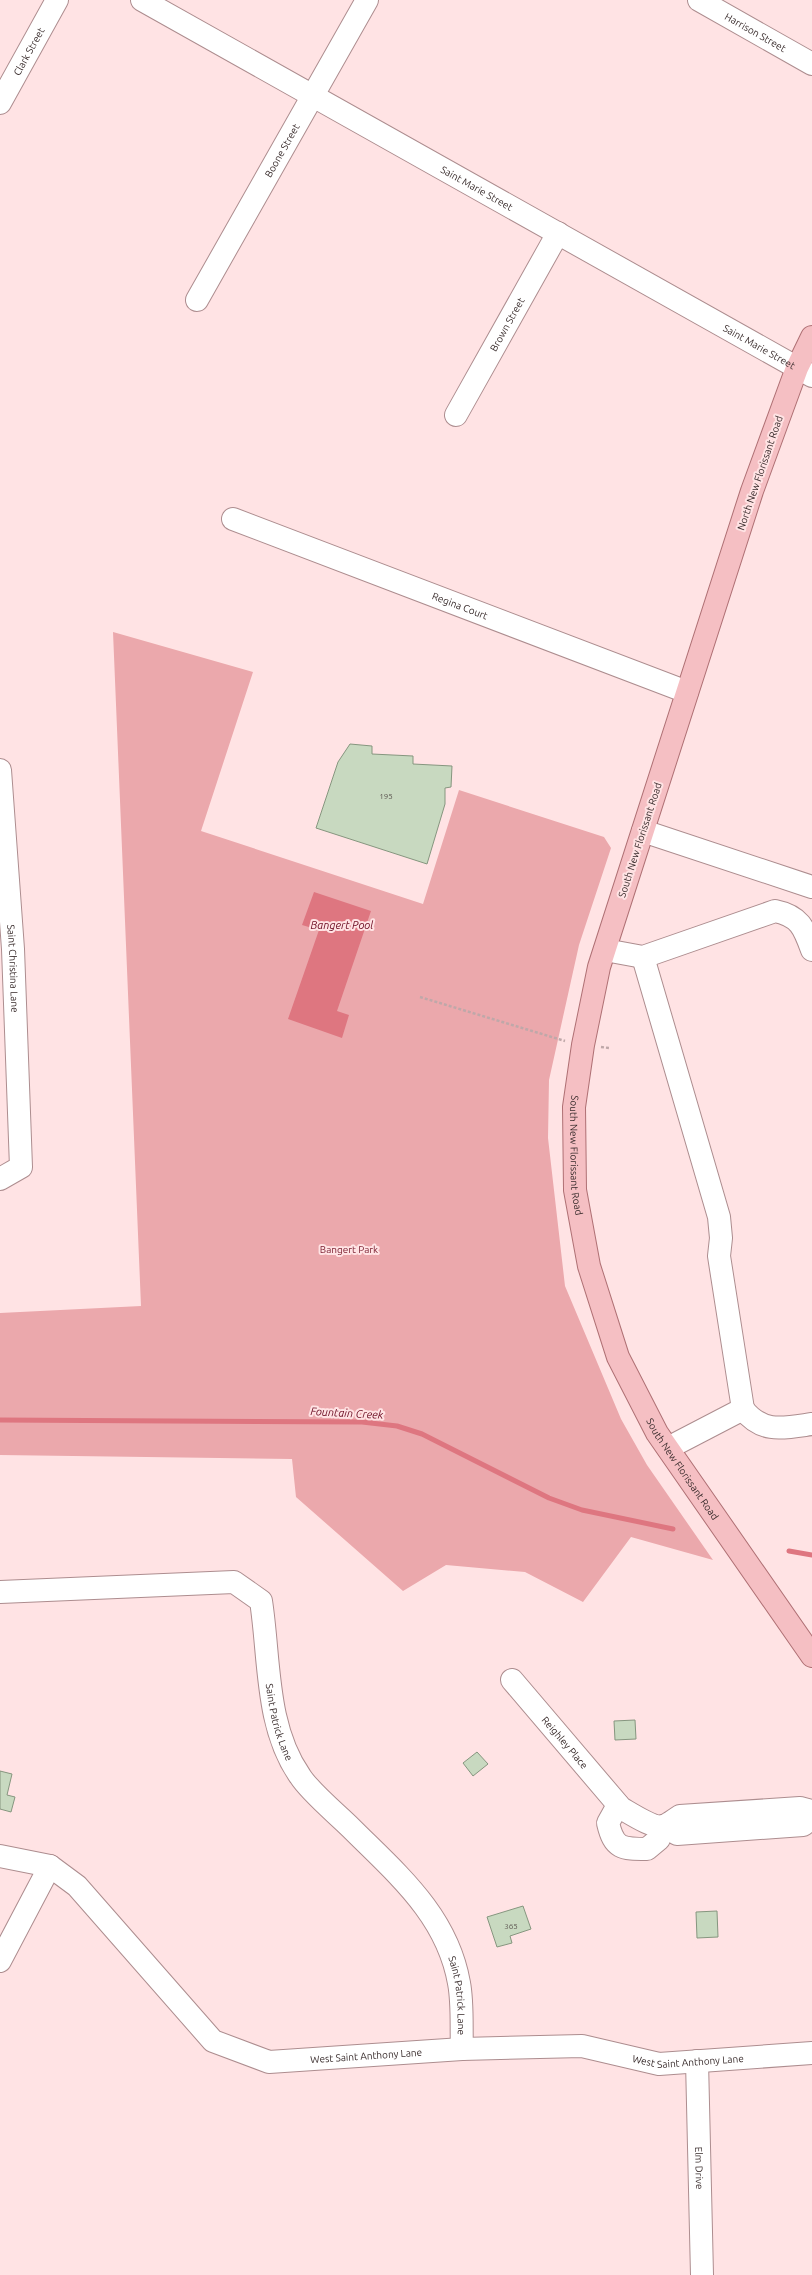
<svg xmlns="http://www.w3.org/2000/svg" width="812" height="2275" viewBox="0 0 812 2275" font-family="Ubuntu,sans-serif">
<rect width="100%" height="100%" fill="#ffe3e4"/>
<polygon fill="#eba8ac" points="113,632 253,672 201,831 423,904 459,790 604,837 611,848 579,945 549,1080 548,1138 565,1286 621,1419 647,1465 713,1560 631,1537 583,1602 525,1572 446,1565 403,1591 296,1497 292,1459 0,1455 0,1313 141,1306"/>
<polygon fill="#de7680" points="314,892 371,911 337,1011 349,1015 342,1038 288,1019 319,930 302,925"/>
<g fill="none" stroke-linecap="round" stroke-linejoin="round">
<g stroke="#de7680" stroke-width="5">
<polyline points="0,1420 362,1422 397,1426 422,1434 549,1498 582,1510 673,1529"/>
<polyline points="789,1551 812,1555"/>
</g>
</g>
<g fill="#c8d9c0" stroke="#86967f">
<polygon points="350,744 372,746 372,754 413,756 413,764 452,766 451,787 445,788 445,804 427,864 316,828 338,762"/>
<polygon points="635,1720 636,1739 615,1740 614,1721"/>
<polygon points="477,1752 488,1764 473,1776 463,1763"/>
<polygon points="0,1771 12,1774 7,1795 15,1797 11,1812 0,1809"/>
<polygon points="523,1906 531,1929 510,1936 512,1943 497,1947 487,1917"/>
<polygon points="717,1911 718,1937 697,1938 696,1912"/>
</g>
<g fill="none" stroke-linecap="round" stroke-linejoin="round">
<defs>
<g id="minor">
<path id="s1" d="M142,0L812,376"/>
<path id="s2" d="M699,0L812,64"/>
<path id="s3" d="M0,103L57,0"/>
<path id="s4" d="M197,300L367,0"/>
<path id="s5" d="M456,415L558,233"/>
<path id="s6" d="M233,519L687,692"/>
<path id="s7" d="M0,770L13,949L21,1167L0,1179"/>
<polyline points="643,831 812,887"/>
<path d="M605,950L643,957L775,911C800,916 804,928 812,950"/>
<polyline points="643,957 719,1217 721,1238 719,1256 743,1409 668,1448"/>
<path d="M743,1409C762,1434 784,1428 812,1424"/>
<path id="s8" d="M0,1592L234,1582L261,1601C270,1659 265,1726 300,1776C310,1792 337,1814 351,1828C397,1874 447,1915 459,1983C463,2004 461,2028 462,2049"/>
<path id="s9" d="M512,1680L621,1808C630,1813 654,1829 664,1826C669,1824 675,1819 680,1816L800,1808L812,1811"/>
<path d="M618,1805L608,1823C614,1849 622,1849 647,1849L659,1839L664,1826"/>
<polyline points="664,1826 677,1834 803,1825 812,1818"/>
<path id="s10" d="M0,1856L50,1866L77,1886L213,2041L269,2062L462,2049L582,2046L659,2064L812,2053"/>
<polyline points="0,1961 50,1866"/>
<path id="s11" d="M697,2061L702,2275"/>
</g>
<g id="major">
<path id="s12" d="M812,337L797,368L752,491L599,967L583,1045L574,1107L575,1190L589,1266L618,1357L657,1433L812,1656"/>
</g>
</defs>
<use href="#minor" stroke="#ad8d8f" stroke-width="24"/>
<use href="#major" stroke="#af7074" stroke-width="24"/>
<g stroke="#bfa8a9" stroke-width="2.5" stroke-dasharray="3 2" stroke-linecap="butt">
<polyline points="420,997 565,1041"/>
<polyline points="601,1047 609,1048"/>
</g>
<use href="#minor" stroke="#fff" stroke-width="22"/>
<use href="#major" stroke="#f5bfc3" stroke-width="22"/>
</g>
<g text-anchor="middle" dominant-baseline="central" stroke-width="4" stroke-linejoin="round" paint-order="stroke">
<g font-size="8" fill="#5d5751">
<text x="386" y="796">195</text>
<text x="511" y="1926">365</text>
</g>
<g font-size="10" fill="#392c2c" stroke="#ffe3e4">
<text stroke="none"><textPath href="#s2" startOffset="65">Harrison Street</textPath></text>
<text stroke="none"><textPath href="#s3" startOffset="59">Clark Street</textPath></text>
<text stroke="none"><textPath href="#s4" startOffset="172">Boone Street</textPath></text>
<text stroke="none"><textPath href="#s1" startOffset="384">Saint Marie Street</textPath></text>
<text stroke="none"><textPath href="#s5" startOffset="104">Brown Street</textPath></text>
<text stroke="none"><textPath href="#s1" startOffset="708">Saint Marie Street</textPath></text>
<text transform="translate(760 473) rotate(-71)">North New Florissant Road</text>
<text stroke="none"><textPath href="#s6" startOffset="243">Regina Court</textPath></text>
<text transform="translate(640 840) rotate(-72)">South New Florissant Road</text>
<text stroke="none"><textPath href="#s7" startOffset="199">Saint Christina Lane</textPath></text>
<text stroke="none"><textPath href="#s12" startOffset="856">South New Florissant Road</textPath></text>
<text stroke="none"><textPath href="#s12" startOffset="1193">South New Florissant Road</textPath></text>
<text stroke="none"><textPath href="#s8" startOffset="390">Saint Patrick Lane</textPath></text>
<text stroke="none"><textPath href="#s9" startOffset="82">Reighley Place</textPath></text>
<text stroke="none"><textPath href="#s8" startOffset="726">Saint Patrick Lane</textPath></text>
<text stroke="none"><textPath href="#s10" startOffset="448">West Saint Anthony Lane</textPath></text>
<text stroke="none"><textPath href="#s10" startOffset="772">West Saint Anthony Lane</textPath></text>
<text stroke="none"><textPath href="#s11" startOffset="107">Elm Drive</textPath></text>
</g>
<g font-size="10" fill="#781a2c" stroke="#ffe3e4">
<text x="349" y="1249">Bangert Park</text>
</g>
<g font-size="11" font-style="italic" fill="#6d0d23" stroke="#ffe3e4">
<text x="342" y="925">Bangert Pool</text>
<text transform="translate(347 1413) rotate(3)">Fountain Creek</text>
</g>
</g>
</svg>
